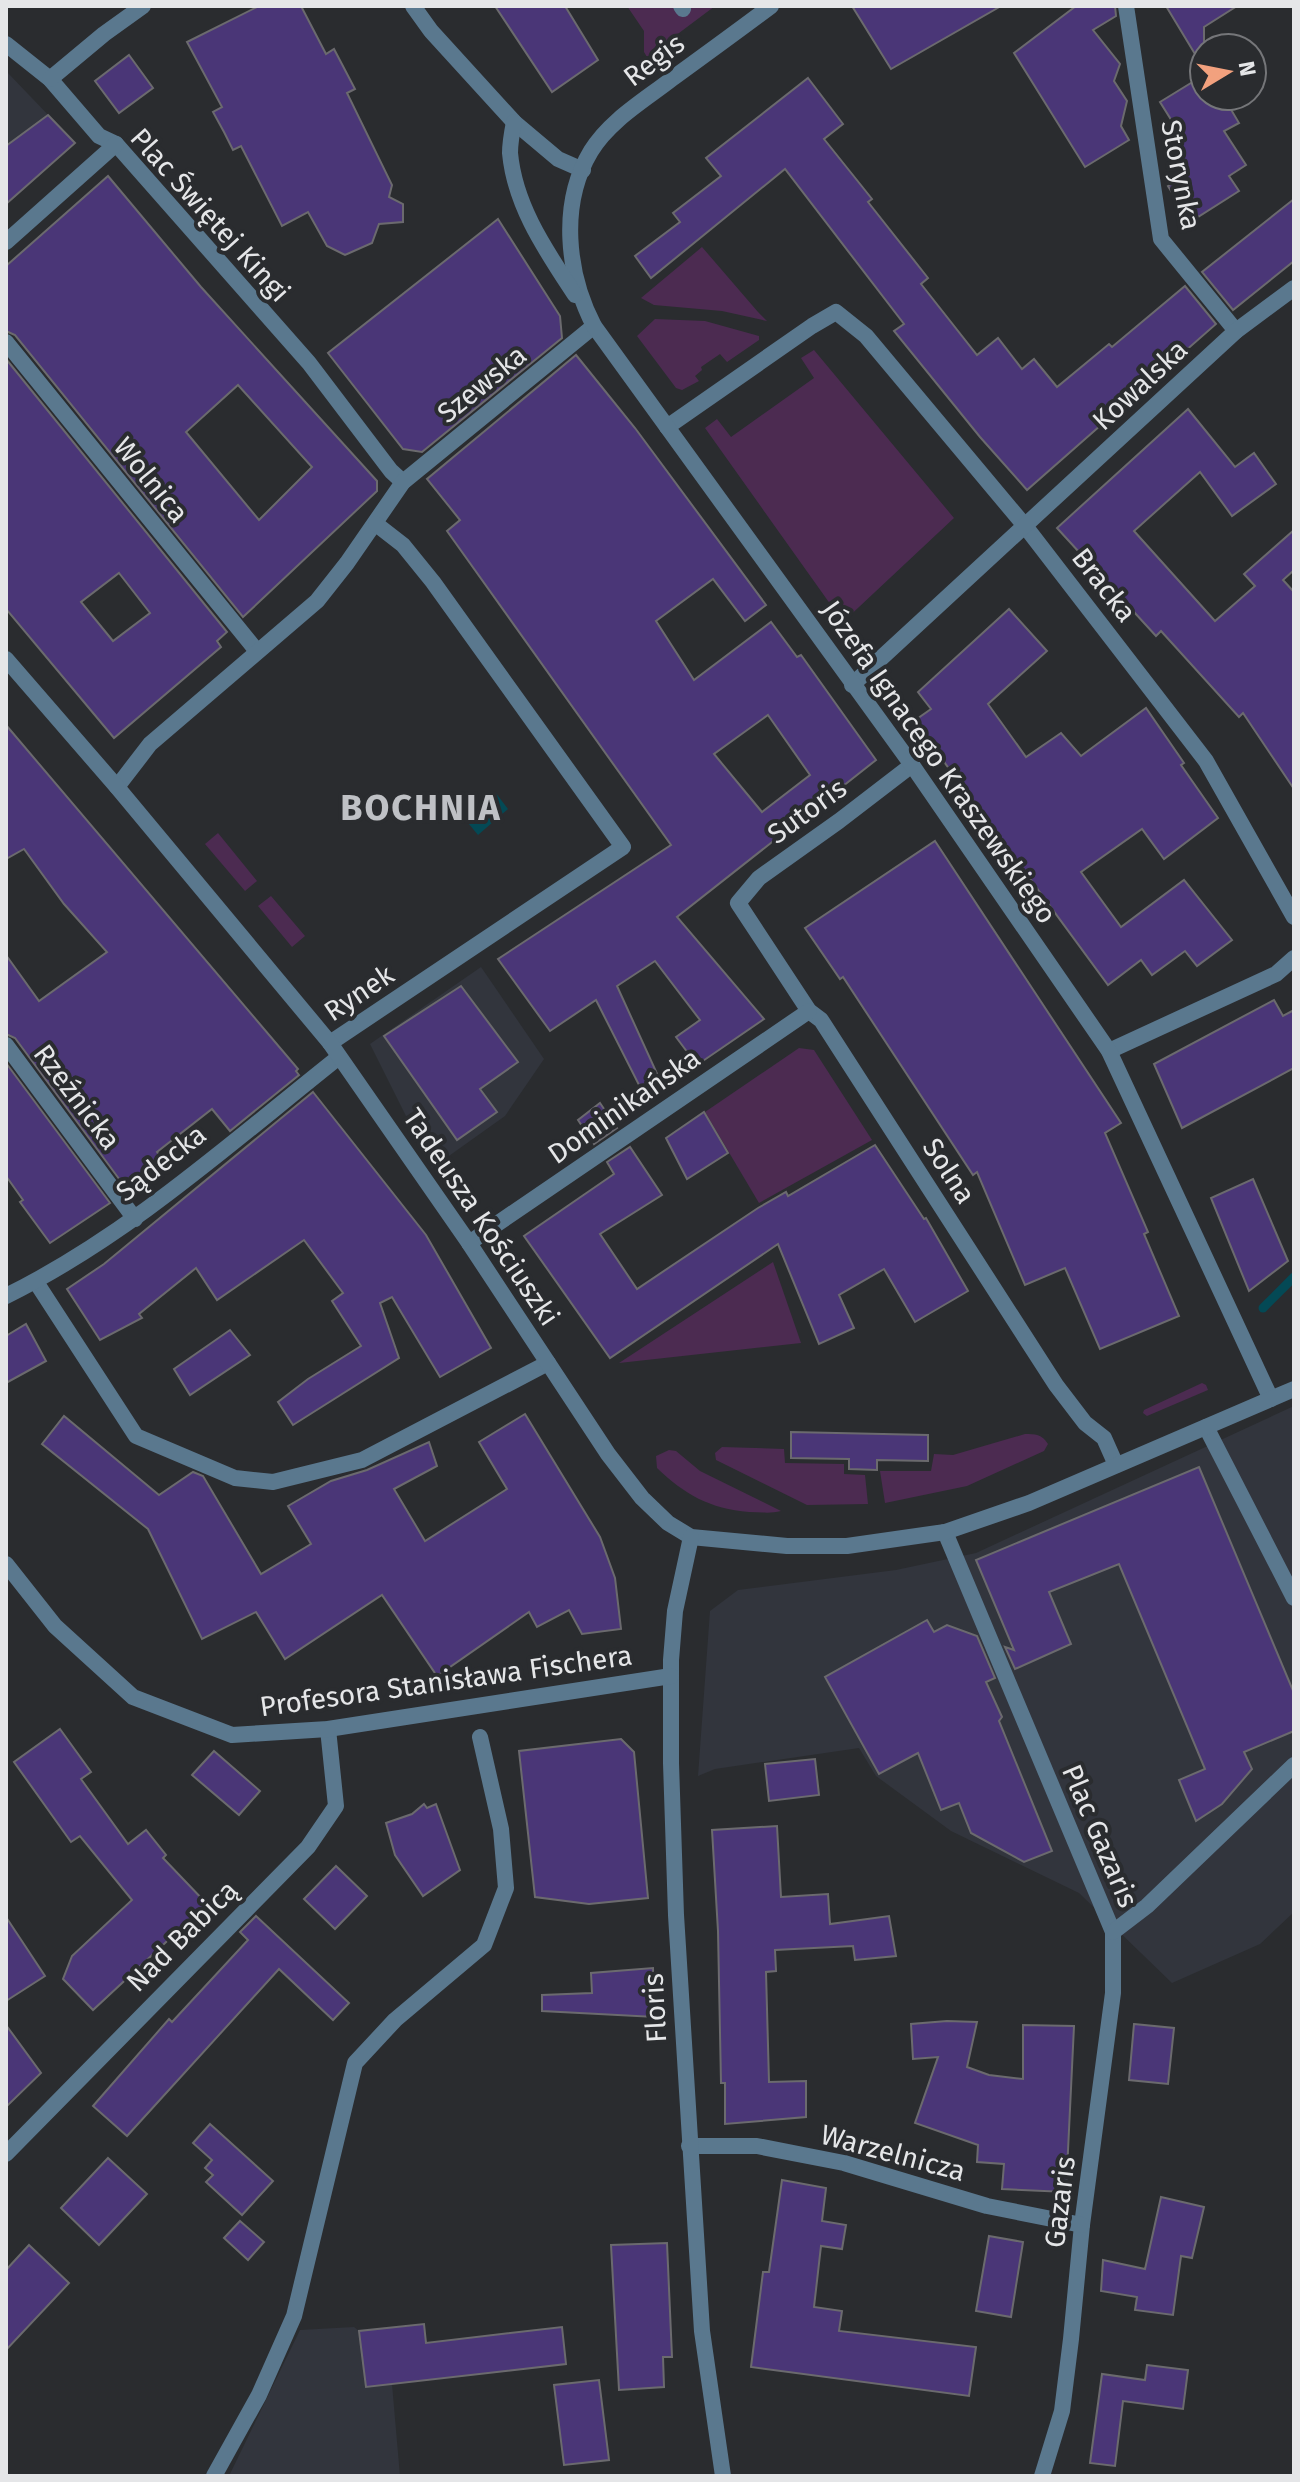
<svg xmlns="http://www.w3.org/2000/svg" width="1300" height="2482" viewBox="0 0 1300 2482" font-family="'Fira Sans',sans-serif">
<rect width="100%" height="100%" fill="#2a2c2f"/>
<g fill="#32353d">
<polygon points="6,71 75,143 6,204"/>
<polygon points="481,967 544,1059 505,1116 432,1168 370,1044"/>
<polygon points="1294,1406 1294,1912 1260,1944 1172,1983 1079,1893 951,1831 876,1776 859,1748 715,1769 698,1776 710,1611 738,1590 896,1570 976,1553"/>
<polygon points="354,2327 359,2331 366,2387 392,2384 400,2476 229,2476 300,2330"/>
</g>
<g fill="#4c2b51">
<polygon points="627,6 715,6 647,57 644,52 644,31"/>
<polygon points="702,247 758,312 767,321 722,311 654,305 641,298"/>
<polygon points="655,319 705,321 759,336 759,340 727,362 720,354 701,367 702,370 695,376 699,381 682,390 676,388 637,336"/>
<polygon points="814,350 954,518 843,622 705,428 717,419 731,437 814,378 801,358"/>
<polygon points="218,833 257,881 245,891 205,844"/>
<polygon points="271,896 305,936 292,947 258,906"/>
<polygon points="799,1048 814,1050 872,1140 759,1203 705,1112"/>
<polygon points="773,1262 801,1343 619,1363"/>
<polygon points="1202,1383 1206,1385 1208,1390 1147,1416 1143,1413 1144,1410"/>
<path d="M1025,1434C1035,1434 1042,1434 1048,1444L1044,1451L967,1486L885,1503L880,1471H931L934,1454L953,1455Z"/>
<polygon points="722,1447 784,1449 785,1463 844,1464 844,1474 865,1475 868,1504 807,1505 716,1460 715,1453"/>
<path d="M669,1450L676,1451L700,1471L781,1511C770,1514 760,1512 749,1512C710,1509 684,1494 657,1468L656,1456Z"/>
</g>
<polygon fill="#044955" points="495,792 508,809 478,835 464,818"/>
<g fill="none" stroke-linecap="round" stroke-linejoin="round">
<polyline stroke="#044955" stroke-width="9" points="1263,1308 1294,1277"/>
</g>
<g fill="#4a3677" stroke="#6b6a6e" stroke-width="2" fill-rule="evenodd">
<polygon points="259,6 301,6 326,54 334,49 355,89 347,93 392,185 389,197 403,204 403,222 379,224 372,243 345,255 327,246 308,212 282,226 241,146 233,150 224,132 213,112 222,107 187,42"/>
<polygon points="495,6 565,6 598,60 552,92"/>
<polygon points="852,6 1001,6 891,69"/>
<polygon points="1076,6 1115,6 1116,16 1093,30 1120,64 1114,81 1127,101 1121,126 1129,140 1085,167 1014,53"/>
<polygon points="1166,6 1237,6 1204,27 1204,69"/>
<polygon points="129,55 153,88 119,113 95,81"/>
<polygon points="1204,75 1204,96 1223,96 1239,123 1224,131 1246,165 1229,176 1239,191 1190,222 1168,186 1185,176 1165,143 1180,134 1160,102"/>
<polygon points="808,78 843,124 824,139 872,199 868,202 928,278 921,284 977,355 998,338 1022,369 1034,359 1057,387 1109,344 1112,347 1185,286 1216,324 1027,490 980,437 894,331 904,324 785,169 651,278 635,256 680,222 673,213 721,176 706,158"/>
<polygon points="48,115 75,143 6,204 6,146"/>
<path d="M108,176L201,287L377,481V491L243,617L15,335L6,331V266ZM238,385L312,467L259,520L186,432Z"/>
<polygon points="1294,199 1294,261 1233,310 1202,272"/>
<polygon points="498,219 560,316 562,338 422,452 403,449 328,353"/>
<path d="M576,355L635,428L766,605L745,621L713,579L656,621L694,680L771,622L797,657L801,655L876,760L677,917L764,1019L697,1065L676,1037L700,1020L655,961L617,986L659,1078L640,1087L596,1000L550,1031L498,959L671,845L447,531L460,520L427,479ZM768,715L810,775L762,812L714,754Z"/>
<path d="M6,359L227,632L217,641L221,647L114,738L6,609ZM119,573L150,613L113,641L81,602Z"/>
<polygon points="1188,409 1235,467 1254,453 1276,484 1232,516 1200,472 1134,531 1215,621 1255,586 1244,574 1294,530 1294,570 1283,580 1294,592 1294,789 1243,713 1239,717 1161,631 1156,636 1057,528"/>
<polygon points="1009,609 1047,651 988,704 1026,757 1061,733 1081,756 1146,708 1184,763 1181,765 1218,818 1164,859 1142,829 1081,872 1121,927 1184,880 1232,940 1197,966 1185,951 1152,975 1141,960 1108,985 914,721 931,709 918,692"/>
<polygon points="6,725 298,1069 296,1071 299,1075 230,1131 212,1109 157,1152 167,1166 128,1191 15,1038 6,1034 6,955 39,1001 107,952 64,904 24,849 6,859"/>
<polygon points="935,841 1121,1123 1105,1133 1148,1232 1144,1234 1179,1316 1100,1349 1065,1268 1025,1285 977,1172 973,1175 843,977 840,979 805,928"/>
<polygon points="461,986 518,1062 480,1089 497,1112 457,1140 384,1036"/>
<polygon points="1274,1000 1283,1016 1294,1010 1294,1068 1182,1128 1154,1064"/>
<polygon points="6,1063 110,1203 50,1243 20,1202 23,1200 6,1176"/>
<polygon points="313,1092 426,1235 491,1348 440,1377 392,1297 380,1303 399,1358 293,1425 278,1402 308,1379 361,1346 332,1301 343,1293 304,1240 217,1300 196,1268 139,1314 142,1318 100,1340 67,1289 104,1264"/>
<polygon points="600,1103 617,1128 594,1144 578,1120"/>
<polygon points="704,1112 728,1153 687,1179 666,1138"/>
<polygon points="875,1145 924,1219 926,1218 968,1291 915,1322 884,1269 839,1295 854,1328 819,1344 778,1244 610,1358 524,1236 614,1174 607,1162 630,1147 662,1195 600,1234 637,1289 758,1208 786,1192 788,1196"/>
<polygon points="1253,1179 1288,1261 1249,1291 1211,1198"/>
<polygon points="26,1324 46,1361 6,1383 6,1336"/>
<polygon points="230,1330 250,1355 190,1395 174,1369"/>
<polygon points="525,1414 600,1537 615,1578 621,1629 582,1634 569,1610 537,1627 529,1612 437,1676 382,1595 285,1659 256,1612 202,1639 148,1529 42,1444 64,1416 159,1495 193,1472 203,1476 261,1574 311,1544 288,1506 331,1481 367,1470 429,1442 437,1466 394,1489 425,1541 507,1489 479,1442"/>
<polygon points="791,1432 928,1435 928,1461 877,1460 877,1470 849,1469 849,1459 791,1458"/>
<polygon points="1199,1467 1294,1693 1294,1731 1244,1752 1252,1769 1222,1804 1196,1821 1179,1780 1205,1769 1119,1564 1049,1592 1071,1644 1015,1669 1005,1647 1014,1650 976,1560"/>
<polygon points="927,1620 934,1632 947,1625 977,1636 995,1678 986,1682 1002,1717 999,1721 1052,1851 1024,1862 971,1833 959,1803 941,1810 918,1753 879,1774 825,1677"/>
<polygon points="60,1729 91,1772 81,1779 128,1844 146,1830 166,1855 163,1858 207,1904 93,2010 63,1979 72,1956 132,1900 80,1836 71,1842 14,1762"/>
<polygon points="621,1739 634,1752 648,1898 589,1904 535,1897 519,1751"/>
<polygon points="214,1751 260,1791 239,1815 192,1775"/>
<polygon points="815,1759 819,1795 769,1801 765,1764"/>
<polygon points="424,1804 427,1808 436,1804 460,1870 423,1896 395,1855 386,1823 412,1814"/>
<polygon points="777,1826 781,1897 828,1894 830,1924 889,1916 896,1956 855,1960 853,1946 775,1950 776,1971 766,1972 769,2082 806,2081 806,2117 725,2124 725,2083 721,2083 718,1931 712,1830"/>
<polygon points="336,1866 367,1896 335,1929 304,1899"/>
<polygon points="256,1916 349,2003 333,2020 279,1969 127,2136 93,2106 169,2019 172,2022 248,1940 240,1932"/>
<polygon points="6,1917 45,1976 6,2001"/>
<polygon points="653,1968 655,2017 542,2011 542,1995 592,1993 591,1973"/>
<polygon points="947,2021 977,2022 967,2067 989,2075 1023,2079 1023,2025 1074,2026 1066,2192 1002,2189 1004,2164 977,2162 978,2145 915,2123 938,2057 913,2059 911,2024"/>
<polygon points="1134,2024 1174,2028 1168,2084 1129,2080"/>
<polygon points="6,2025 41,2073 6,2107"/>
<polygon points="210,2124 273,2181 242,2215 206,2182 213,2175 205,2168 212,2160 193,2143"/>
<polygon points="108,2158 147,2194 99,2245 61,2208"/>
<polygon points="782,2180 826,2188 822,2221 846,2225 842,2249 821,2246 814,2307 842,2311 839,2331 976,2347 969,2396 751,2367 763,2272 769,2272"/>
<polygon points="1161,2197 1204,2207 1192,2258 1181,2256 1173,2315 1135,2310 1137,2297 1101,2291 1103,2260 1145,2269"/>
<polygon points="240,2221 264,2242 248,2260 224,2238"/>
<polygon points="989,2236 1023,2242 1011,2317 976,2311"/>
<polygon points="667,2243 672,2357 663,2357 664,2387 619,2390 611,2245"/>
<polygon points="29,2245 69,2283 6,2350 6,2270"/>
<polygon points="424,2324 426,2343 562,2327 566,2364 366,2387 359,2331"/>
<polygon points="1147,2365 1188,2370 1183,2409 1123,2401 1115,2466 1090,2463 1102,2374 1145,2380"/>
<polygon points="599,2380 609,2460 564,2465 554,2385"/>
</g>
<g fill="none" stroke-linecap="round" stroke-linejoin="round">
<polyline stroke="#5a788e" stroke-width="16" points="681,6 683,9"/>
<g stroke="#5a788e" stroke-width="16">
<polyline points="1126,6 1161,239 1236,331"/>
<polyline points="6,44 50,79 99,136 116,144 309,363 391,471 403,482"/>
<polyline points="50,79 104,34 143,6"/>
<polyline points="6,242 116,144"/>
<polyline points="6,342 256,650"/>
<polyline points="667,427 812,326 836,312 866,336 1025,526 1206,761 1294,917"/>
<polyline points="852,685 1236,331 1294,288"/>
<polyline points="912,765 839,821 759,878 738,903 809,1011 821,1020 1056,1385 1085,1423 1104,1438 1116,1465"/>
<polyline points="117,787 150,744 317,601 347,563 403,482 594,326"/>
<polyline points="330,1043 623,847 433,582 403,545 376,524"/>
<polyline points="6,1045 135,1219"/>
<polyline points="1109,1051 1276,974 1294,958"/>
<polyline points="469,1243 809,1011"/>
<polyline points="36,1282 136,1436 235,1478 273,1482 362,1460 548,1363"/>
<path d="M6,1296C128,1236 233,1141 339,1057"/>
<polyline points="1206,1427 1294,1598"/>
<polyline points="945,1532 1113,1932 1113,1993 1082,2225 1071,2339 1062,2411 1042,2476"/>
<polyline points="1113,1932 1147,1906 1294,1765"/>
<polyline points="689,2146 757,2146 844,2163 987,2206 1082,2225"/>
<polyline points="6,2154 308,1847 336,1806 328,1729"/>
<polyline points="214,2476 259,2395 294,2316 355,2063 395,2020 484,1945 506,1888 501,1829 480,1737"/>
</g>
<g stroke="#5a788e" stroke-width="16">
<polyline points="413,6 431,31 514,122 558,159 583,170"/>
<path d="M771,6C739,30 706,54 673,78C645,100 610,120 591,151C559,204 567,274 594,326L912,765L1109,1051L1271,1399"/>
<path d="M514,122C512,132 510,143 510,153C515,207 547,252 575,295"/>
<polyline points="6,659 117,787 330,1043 469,1243 608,1454 642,1498 668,1523 691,1537 787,1546 847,1546 945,1532 1029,1503 1294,1389"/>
<polyline points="691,1537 675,1611 671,1660 671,1763 676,1915 702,2331 723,2476"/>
<polyline points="6,1564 55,1626 133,1697 232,1735 328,1729 671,1676"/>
</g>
</g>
<g text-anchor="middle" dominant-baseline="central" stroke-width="8" stroke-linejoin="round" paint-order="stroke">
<g font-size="28" fill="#e5e6e8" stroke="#2a2c2f">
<text transform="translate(654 60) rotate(-37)">Regis</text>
<text transform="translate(1181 175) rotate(79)">Storynka</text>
<text transform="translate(210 215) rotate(48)">Plac Świętej Kingi</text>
<text transform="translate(482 384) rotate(-39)">Szewska</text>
<text transform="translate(1140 385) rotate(-43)">Kowalska</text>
<text transform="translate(151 480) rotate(51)">Wolnica</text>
<text transform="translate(1104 585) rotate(52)">Bracka</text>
<text transform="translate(939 762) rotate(55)">Józefa Ignacego Kraszewskiego</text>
<text transform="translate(807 811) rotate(-36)">Sutoris</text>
<text transform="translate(359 993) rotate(-34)">Rynek</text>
<text transform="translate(77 1097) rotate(53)">Rzeźnicka</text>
<text transform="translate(624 1106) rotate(-35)">Dominikańska</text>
<text transform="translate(161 1163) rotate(-38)">Sądecka</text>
<text transform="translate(949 1171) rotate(57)">Solna</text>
<text transform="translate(481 1217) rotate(56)">Tadeusza Kościuszki</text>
<text transform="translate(446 1681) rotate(-8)">Profesora Stanisława Fischera</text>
<text transform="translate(1100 1836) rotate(67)">Plac Gazaris</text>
<text transform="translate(182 1936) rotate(-45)">Nad Babicą</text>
<text transform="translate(655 2008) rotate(-93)">Floris</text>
<text transform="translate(893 2153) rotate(15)">Warzelnicza</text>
<text transform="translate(1060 2202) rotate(-83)">Gazaris</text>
</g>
<g font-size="36" font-weight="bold" letter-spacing="2" fill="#bfc1c5" stroke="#2a2c2f">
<text x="421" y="808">BOCHNIA</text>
</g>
</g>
<rect width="1300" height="2482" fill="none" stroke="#e5e6e8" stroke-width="16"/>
<g transform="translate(1228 72) rotate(80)"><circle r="38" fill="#2a2c2f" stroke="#757679" stroke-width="2"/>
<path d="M0-6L14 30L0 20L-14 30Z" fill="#f2a17e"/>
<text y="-12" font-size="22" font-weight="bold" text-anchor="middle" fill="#e5e6e8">N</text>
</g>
</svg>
